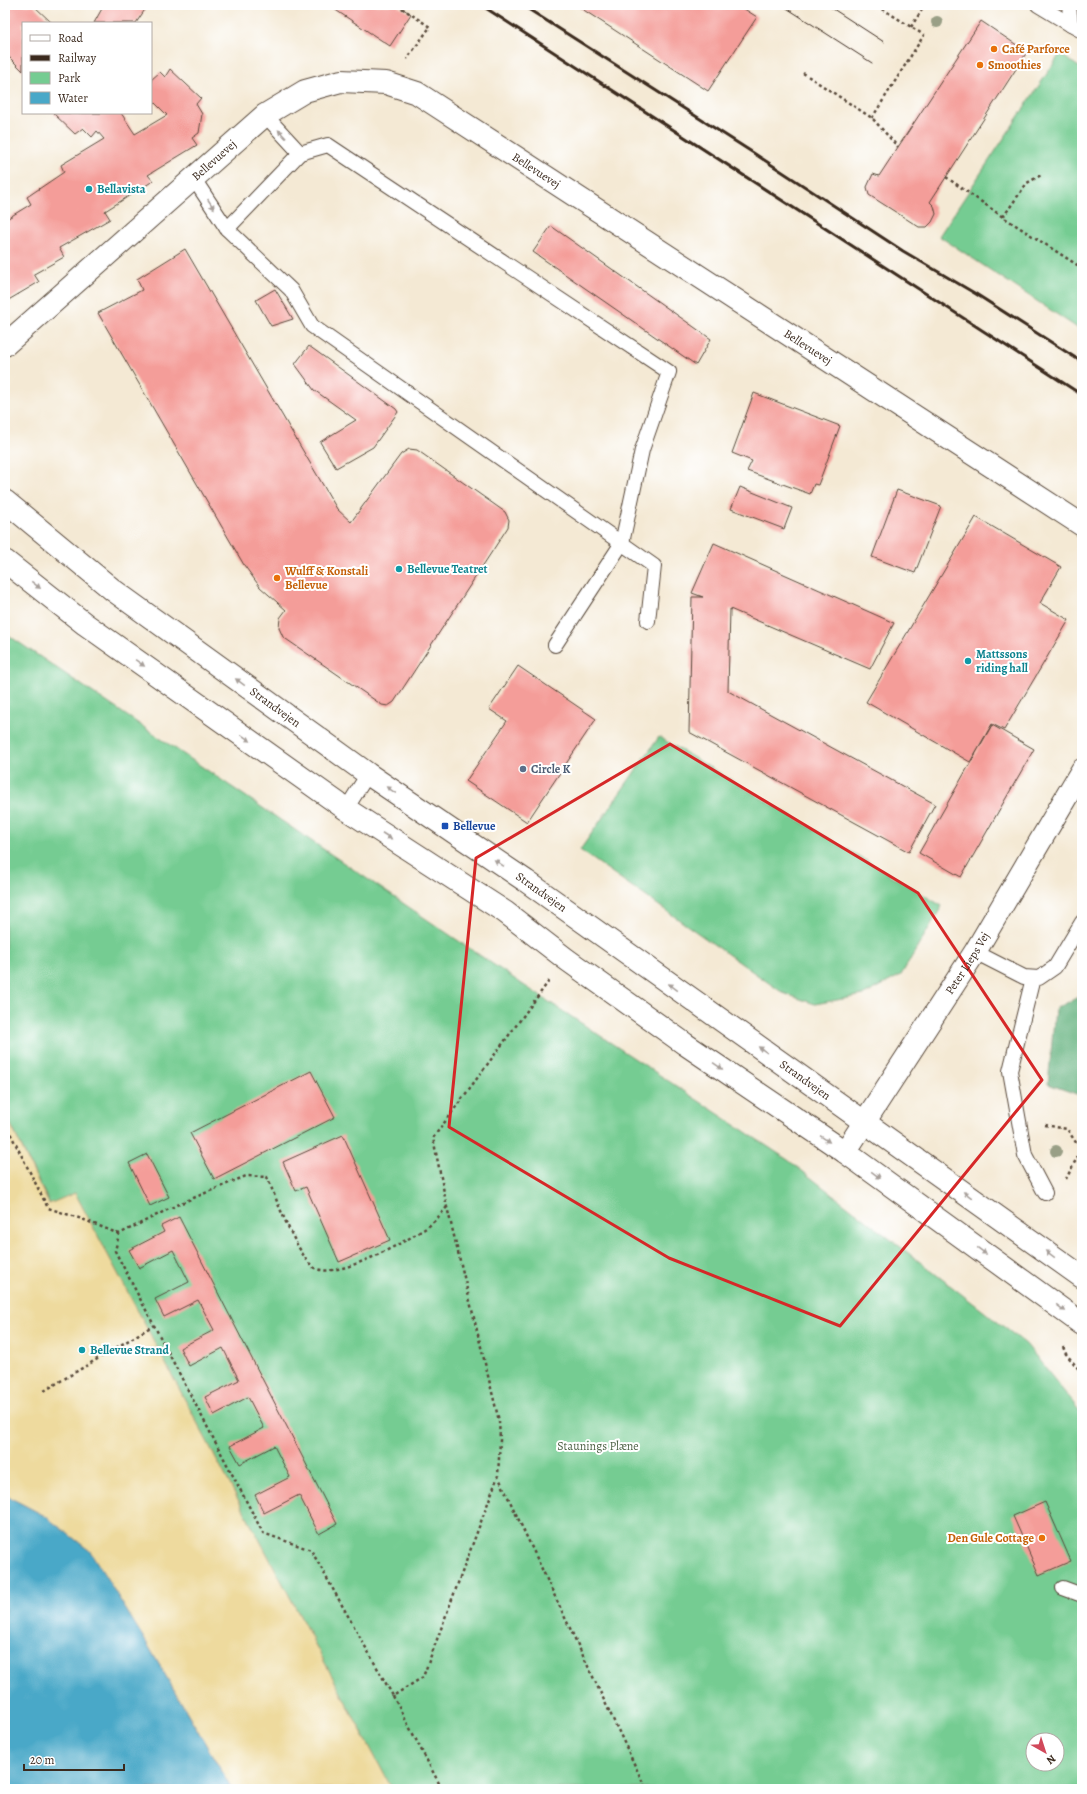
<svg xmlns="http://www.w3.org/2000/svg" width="1087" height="1794" viewBox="0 0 1087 1794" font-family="Alegreya,serif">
<rect width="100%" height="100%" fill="#fff"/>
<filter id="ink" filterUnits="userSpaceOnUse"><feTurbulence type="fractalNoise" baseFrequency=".025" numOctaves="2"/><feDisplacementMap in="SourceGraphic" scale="8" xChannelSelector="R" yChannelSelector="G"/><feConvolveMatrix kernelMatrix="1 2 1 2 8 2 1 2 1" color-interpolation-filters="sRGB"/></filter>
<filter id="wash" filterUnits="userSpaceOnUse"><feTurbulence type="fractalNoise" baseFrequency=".012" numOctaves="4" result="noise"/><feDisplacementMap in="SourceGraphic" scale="16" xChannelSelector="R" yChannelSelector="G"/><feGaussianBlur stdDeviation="0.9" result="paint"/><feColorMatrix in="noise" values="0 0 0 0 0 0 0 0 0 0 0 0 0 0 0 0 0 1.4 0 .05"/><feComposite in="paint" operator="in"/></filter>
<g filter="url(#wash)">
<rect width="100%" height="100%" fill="#f4e9d4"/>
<g fill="#75cc92" stroke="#587b58" fill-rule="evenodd">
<polygon points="1060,54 1082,69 1082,331 939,236"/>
<path d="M5,633L525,986L788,1160L1026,1344L1082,1414V1789H392L75,1193L50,1204L5,1113ZM1033,1740H1057V1764H1033Z"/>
<polygon points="659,737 942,906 901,975 864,995 815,1004 783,993 580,850"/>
</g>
<polygon fill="#60b07c" stroke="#4e6d4d" points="1082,995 1082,1096 1048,1084 1055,1009"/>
<polygon fill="#eeda9e" stroke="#94825e" points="5,1113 49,1204 75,1193 392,1789 232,1789 143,1637 45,1516 5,1495"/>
<polygon fill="#49a8c8" stroke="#426973" points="5,1495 45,1516 90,1551 143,1637 232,1789 5,1789"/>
<g id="blocks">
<g fill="#f49d99">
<polygon points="5,5 33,5 52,23 23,23 23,71 8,56 5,60"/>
<polygon points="104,5 148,5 136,23 94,23"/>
<polygon points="328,5 397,5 411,14 390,46"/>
<polygon points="576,5 738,5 757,17 708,91"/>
<polygon points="981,21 1027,52 930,202 934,206 936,214 932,222 927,227 919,227 869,195 867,187 873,174 879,176"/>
<polygon points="170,69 201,98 196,104 202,114 199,133 192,138 197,145 148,175 153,181 105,211 110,219 59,248 64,257 34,274 39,282 5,302 5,220 31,204 27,197 64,172 61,165 104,139 97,131 92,137 83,128 75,134 53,113 121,113 135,134 167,115 151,99 151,80 160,72 165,77"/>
<polygon points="551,226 711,339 696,365 533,252"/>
<polygon points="185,249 337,509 351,522 401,454 409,449 417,450 505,512 509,520 508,527 394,702 388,706 382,705 283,637 279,628 280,618 286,610 260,587 244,565 98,313 142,290 137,279"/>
<polygon points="275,289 293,319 271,326 256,300"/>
<polygon points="309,346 396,409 398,412 373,447 336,468 320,442 356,420 314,390 295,364"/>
<polygon points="754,393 840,426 818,485 814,484 810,494 747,471 752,461 732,453"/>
<polygon points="740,487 792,508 784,529 731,509"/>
<polygon points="897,490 941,506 915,573 872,557"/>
<polygon points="976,517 1061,567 1040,603 1069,620 1004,730 992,724 970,762 866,702"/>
<polygon points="714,543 894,623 870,669 730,609 728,691 935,804 909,852 689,732 692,597 703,597 692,593"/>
<polygon points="518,666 596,719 527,822 466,781 507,721 489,709"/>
<polygon points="992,725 1034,749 961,877 919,853"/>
<polygon points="311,1071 335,1117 214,1179 190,1133"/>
<polygon points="343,1135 390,1240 339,1262 306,1187 296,1191 283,1162"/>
<polygon points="147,1154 169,1197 150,1206 129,1163"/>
<polygon points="179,1217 337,1524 319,1534 299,1495 264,1513 255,1495 290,1477 274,1446 240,1464 230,1446 264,1428 248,1397 214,1415 205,1397 239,1380 223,1348 189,1366 180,1348 214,1330 198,1300 164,1317 155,1299 189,1282 173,1250 139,1268 129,1250 164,1232 161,1226"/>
<polygon points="1045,1502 1071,1561 1039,1575 1013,1516"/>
</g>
</g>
</g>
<g filter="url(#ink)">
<use href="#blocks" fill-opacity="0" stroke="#574739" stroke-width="1"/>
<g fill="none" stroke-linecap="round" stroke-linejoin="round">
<defs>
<g id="service">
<polyline points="1038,5 1071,25"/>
<polyline points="1069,5 1071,25 1082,31"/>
<polyline points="265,115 300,153"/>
<polyline points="194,179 227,229 291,290 312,326 654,566 648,621"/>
<polyline points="227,229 300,153 328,145 669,372 642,450 622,543 555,645"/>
<polyline points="346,809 368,774"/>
<polyline points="975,952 1024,977 1039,978 1055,967 1082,922"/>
<polyline points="1033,978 1010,1071 1025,1155 1045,1193"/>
<polyline points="1063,1588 1082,1595"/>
</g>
<g id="minor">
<path id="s1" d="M5,345L265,115L305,91L341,81L386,83L417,93L1082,525"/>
<path id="s2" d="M845,1152L975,952L1082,770"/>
</g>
<g id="secondary">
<path id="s3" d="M5,501L113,590L368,774L526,881L1082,1277"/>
<polyline points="5,561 85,624 346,809 505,912 566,959 685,1044 845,1152 1082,1324"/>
</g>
</defs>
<use href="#service" stroke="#574739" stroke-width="16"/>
<use href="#minor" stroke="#574739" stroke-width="24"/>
<use href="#secondary" stroke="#574739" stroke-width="24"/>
<g stroke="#574739" stroke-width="2.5" stroke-dasharray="3 3" stroke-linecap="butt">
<polyline points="397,5 430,27 407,59"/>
<polyline points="911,27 925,5"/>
<polyline points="803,73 872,118 898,147"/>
<polyline points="872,118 924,35 876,5"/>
<polyline points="946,177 1003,217 1082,268"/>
<polyline points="1003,217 1027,183 1041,175"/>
<polyline points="1079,267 1082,263"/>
<polyline points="549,981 433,1138 447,1207 499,1421 500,1440 498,1476 646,1789"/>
<polyline points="5,1123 48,1208 82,1219 119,1234"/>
<polyline points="1045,1125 1067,1129 1081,1150 1066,1179"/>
<path d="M447,1207C440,1215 432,1225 423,1230C404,1242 331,1284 312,1266C295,1249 277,1201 267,1177L246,1176L179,1204L119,1234L115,1251L263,1533L311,1550L393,1696L423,1677L498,1476"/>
<polyline points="1063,1347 1066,1354 1082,1373"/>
<polyline points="44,1391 154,1325"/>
<polyline points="393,1696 442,1789"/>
</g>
<use href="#service" stroke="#fff" stroke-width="14"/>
<use href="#minor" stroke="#fff" stroke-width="22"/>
<use href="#secondary" stroke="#fff" stroke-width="22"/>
<g stroke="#3b2a1e" stroke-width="1">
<polyline points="782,5 872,63"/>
<polyline points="827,5 884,42"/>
</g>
<g stroke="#3b2a1e" stroke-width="3">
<polyline points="481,5 1082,395"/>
<polyline points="522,5 755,154 903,251 976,294 1082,362"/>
</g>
</g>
<g fill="#999f86">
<circle cx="937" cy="22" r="6"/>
<circle cx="1056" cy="1151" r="6"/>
</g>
<defs><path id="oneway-solid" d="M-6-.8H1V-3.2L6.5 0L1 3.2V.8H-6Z"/></defs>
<g fill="#a79f9a">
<use href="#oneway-solid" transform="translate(282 134) rotate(-133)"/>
<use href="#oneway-solid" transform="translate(211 204) rotate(56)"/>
<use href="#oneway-solid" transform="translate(36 585) rotate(38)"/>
<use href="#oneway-solid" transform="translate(140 663) rotate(35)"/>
<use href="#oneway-solid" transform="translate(240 682) rotate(-144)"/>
<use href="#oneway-solid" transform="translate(246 738) rotate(35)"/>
<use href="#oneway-solid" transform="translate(391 790) rotate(-146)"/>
<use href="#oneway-solid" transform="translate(387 836) rotate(33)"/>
<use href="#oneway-solid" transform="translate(499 863) rotate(-146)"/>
<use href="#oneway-solid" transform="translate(673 987) rotate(-144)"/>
<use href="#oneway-solid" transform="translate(763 1050) rotate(-145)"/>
<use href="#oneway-solid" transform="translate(718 1066) rotate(34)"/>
<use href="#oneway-solid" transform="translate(825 1139) rotate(34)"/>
<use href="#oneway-solid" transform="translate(876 1175) rotate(36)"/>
<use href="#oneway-solid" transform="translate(968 1195) rotate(-144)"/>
<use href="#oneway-solid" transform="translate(982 1251) rotate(36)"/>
<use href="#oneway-solid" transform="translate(1050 1254) rotate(-144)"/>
<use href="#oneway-solid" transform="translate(1061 1308) rotate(36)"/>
</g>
</g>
<path fill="none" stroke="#d62828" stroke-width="3" stroke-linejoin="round" d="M670,744L918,893L1042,1080L840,1326L669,1258L449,1127L476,858Z"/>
<g fill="#e8710a" stroke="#fff" stroke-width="1.5">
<circle cx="994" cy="49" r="4"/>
<circle cx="980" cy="65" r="4"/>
<circle cx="277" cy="578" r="4"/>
<circle cx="1042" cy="1538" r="4"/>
</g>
<g fill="#0f9aa8" stroke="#fff" stroke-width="1.5">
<circle cx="89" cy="189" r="4"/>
<circle cx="399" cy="569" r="4"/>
<circle cx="968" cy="661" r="4"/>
<circle cx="82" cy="1350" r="4"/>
</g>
<circle fill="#5c6f8a" stroke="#fff" stroke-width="1.5" cx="523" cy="769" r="4"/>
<rect fill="#1a4fb4" stroke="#fff" stroke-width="1.5" x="441" y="822" width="8" height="8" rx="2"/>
<g text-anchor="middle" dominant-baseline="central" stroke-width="4" stroke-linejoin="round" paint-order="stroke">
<g font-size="12" font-weight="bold" fill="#c56008" stroke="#fff" text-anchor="start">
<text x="1002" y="49">Café Parforce</text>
<text x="988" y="65">Smoothies</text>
<text x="285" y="571">Wulff &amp; Konstali<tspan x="285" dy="14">Bellevue</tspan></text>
<text x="1034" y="1538" text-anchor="end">Den Gule Cottage</text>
</g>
<g font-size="12" fill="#3b2a1e" stroke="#fff">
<text stroke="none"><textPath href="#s1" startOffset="279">Bellevuevej</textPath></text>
<text stroke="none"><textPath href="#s1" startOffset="651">Bellevuevej</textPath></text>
<text stroke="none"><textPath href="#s1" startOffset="975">Bellevuevej</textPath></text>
<text stroke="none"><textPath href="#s3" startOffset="340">Strandvejen</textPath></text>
<text stroke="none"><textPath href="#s3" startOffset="664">Strandvejen</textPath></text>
<text stroke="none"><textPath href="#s2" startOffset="225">Peter Lieps Vej</textPath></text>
<text stroke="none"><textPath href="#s3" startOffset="988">Strandvejen</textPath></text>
</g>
<g font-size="12" font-weight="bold" fill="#0d838f" stroke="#fff" text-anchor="start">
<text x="97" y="189">Bellavista</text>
<text x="407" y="569">Bellevue Teatret</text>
<text x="976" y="654">Mattssons<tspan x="976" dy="14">riding hall</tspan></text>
<text x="90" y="1350">Bellevue Strand</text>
</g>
<g font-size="12" font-weight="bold" fill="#4e5e75" stroke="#fff" text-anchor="start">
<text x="531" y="769">Circle K</text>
</g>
<g font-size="12" font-weight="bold" fill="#164399" stroke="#fff" text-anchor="start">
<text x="453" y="826">Bellevue</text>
</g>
<g font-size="12" fill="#4f6347" stroke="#fff">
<text x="598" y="1446">Staunings Plæne</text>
</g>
</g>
<rect width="1087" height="1794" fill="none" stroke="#fff" stroke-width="20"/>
<rect x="22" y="22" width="130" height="92" fill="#ffffff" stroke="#b1aaa5"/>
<rect x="30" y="35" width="20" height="6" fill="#ffffff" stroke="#b1aaa5"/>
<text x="58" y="42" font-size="12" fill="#3b2a1e">Road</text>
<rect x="30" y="55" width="20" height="6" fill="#3b2a1e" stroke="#b1aaa5"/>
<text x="58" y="62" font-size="12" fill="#3b2a1e">Railway</text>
<rect x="30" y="72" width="20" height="12" fill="#75cc92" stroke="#b1aaa5"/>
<text x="58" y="82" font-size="12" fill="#3b2a1e">Park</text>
<rect x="30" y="92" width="20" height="12" fill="#49a8c8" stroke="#b1aaa5"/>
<text x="58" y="102" font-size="12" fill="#3b2a1e">Water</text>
<g transform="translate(1045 1752) rotate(141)"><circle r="19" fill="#ffffff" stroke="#b1aaa5"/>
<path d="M0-3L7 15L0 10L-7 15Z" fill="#d1495b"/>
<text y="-6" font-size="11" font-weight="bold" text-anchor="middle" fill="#3b2a1e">N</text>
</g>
<path d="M24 1764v6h100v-6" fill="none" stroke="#3b2a1e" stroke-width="2"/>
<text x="30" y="1764" font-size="12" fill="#3b2a1e" stroke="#ffffff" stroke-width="3" paint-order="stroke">20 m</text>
</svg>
